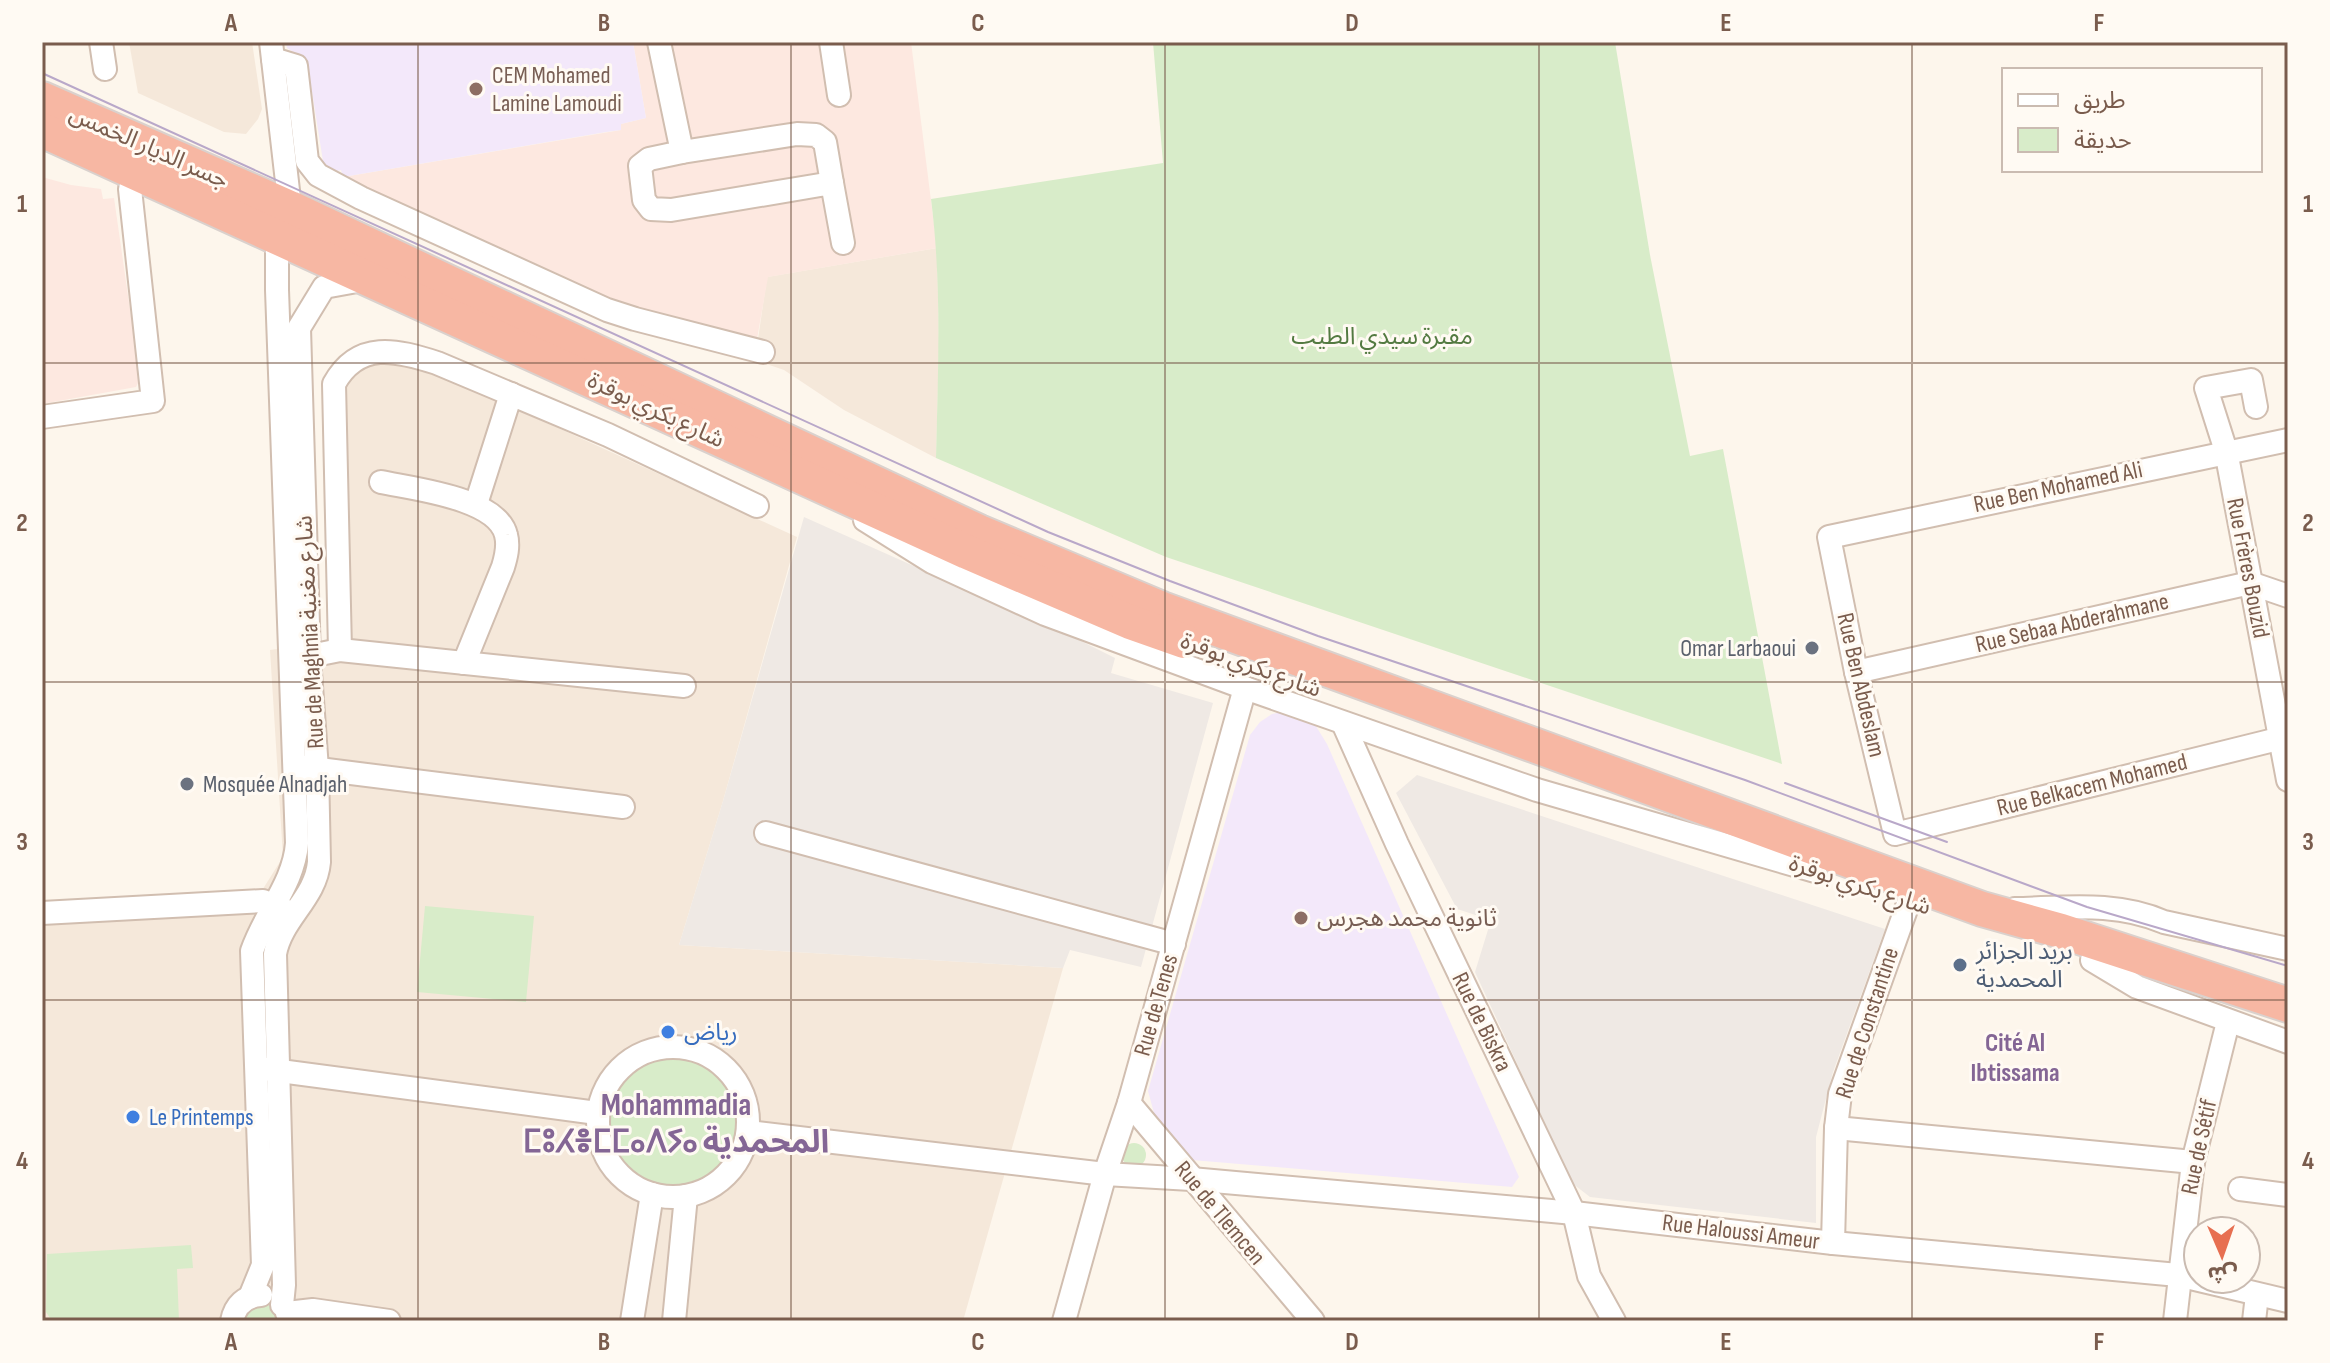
<svg xmlns="http://www.w3.org/2000/svg" width="2330" height="1363" viewBox="0 0 2330 1363" font-family="'Sofia Sans Condensed','Noto Sans Arabic','Noto Sans Tifinagh',sans-serif">
<rect width="100%" height="100%" fill="#fdf6ec"/>
<g fill="#f5e8da">
<polygon points="129,42 252,42 262,109 258,119 246,134 224,132 138,93"/>
<polygon points="937,248 939,347 936,458 844,410 784,370 755,360 767,277"/>
<polygon points="383,359 436,372 797,537 723,801 679,945 1063,968 963,1321 42,1321 42,901 261,892 283,857 270,650 346,640 339,386 359,363"/>
</g>
<g fill="#fde8e0">
<polygon points="633,42 911,42 937,248 768,277 757,339 607,304 343,177 621,130 621,124 646,118"/>
<polygon points="42,177 71,185 101,189 103,199 114,198 140,379 136,387 42,404"/>
</g>
<g fill="#efe9e4">
<polygon points="804,517 1071,636 1115,658 1111,673 1213,703 1141,967 1070,950 1063,968 679,945 723,801"/>
<polygon points="1417,775 1885,929 1833,1072 1816,1137 1816,1223 1590,1197 1572,1183 1475,972 1491,920 1457,909 1396,793"/>
</g>
<g fill="#f3e8fa">
<polygon points="286,42 633,42 646,118 621,124 621,130 606,132 343,177 341,170 325,174 307,60 287,48"/>
<polygon points="1289,711 1314,723 1327,744 1519,1177 1512,1187 1192,1160 1154,1113 1148,1091 1250,735 1260,722 1272,714"/>
</g>
<g fill="#d8ecc9">
<path d="M1153,42H1615L1650,255L1690,456L1723,449L1782,764L1166,557L936,458C938,372 942,285 931,199L1163,163Z"/>
<polygon points="425,906 534,916 526,1002 417,992"/>
<circle cx="672" cy="1123" r="65"/>
<circle cx="1134" cy="1155" r="12"/>
<polygon points="191,1245 193,1268 177,1269 179,1321 52,1321 46,1312 47,1254"/>
<polygon points="263,1303 275,1308 281,1321 240,1321 245,1310"/>
</g>
<g fill="none" stroke-linecap="round" stroke-linejoin="round">
<defs>
<g id="minor">
<polyline points="101,42 105,69"/>
<polyline points="271,42 290,208"/>
<polyline points="659,42 682,152 649,159 640,166 644,200 651,209 671,210 832,183 843,243"/>
<polyline points="831,42 839,95"/>
<polyline points="273,59 296,66 307,161 318,175 361,198 607,310 635,319 763,352"/>
<polyline points="682,152 797,134 816,135 825,142 832,183"/>
<polyline points="2256,407 2251,380 2206,388 2226,451 2288,780"/>
<polyline points="42,417 153,401 130,189"/>
<polyline points="2288,440 1829,537 1856,672 1895,834 2282,738 2288,740"/>
<path d="M381,482C414,489 497,498 506,535C509,546 506,557 503,567L464,663"/>
<polyline points="476,504 511,394"/>
<polyline points="865,520 932,562 1045,614 1245,688 1537,790 1815,871"/>
<path d="M340,650L334,384C358,340 397,350 437,363L608,435L757,506"/>
<polyline points="295,659 340,650 684,686"/>
<polyline points="1856,672 2250,583 2288,596"/>
<polyline points="1343,723 1397,844 1574,1213 1589,1276 1614,1321"/>
<polyline points="303,767 623,807"/>
<polyline points="766,833 1174,944"/>
<path d="M2015,909C2065,908 2117,901 2164,922L2288,949"/>
<polyline points="42,913 263,901 283,909"/>
<polyline points="2092,960 2137,987 2288,1042"/>
<circle cx="673" cy="1122" r="75"/>
<polyline points="265,1069 597,1113"/>
<polyline points="1129,1103 1313,1321"/>
<polyline points="1836,1128 2193,1162"/>
<polyline points="748,1132 1105,1174 1191,1179 1574,1213 1833,1243 2178,1275 2288,1301"/>
<polyline points="2240,1189 2288,1195"/>
<polyline points="1833,1243 1836,1128 1840,1094 1909,901"/>
<path d="M250,1297L263,1265L252,951C265,913 294,883 297,843L277,290V250"/>
<path d="M282,1305L284,1285L275,954C281,919 316,898 319,862L317,769L309,658L299,328L324,287L368,279"/>
<polyline points="287,1313 313,1310 389,1321"/>
<path d="M232,1321C235,1305 245,1296 261,1295"/>
<polyline points="632,1321 652,1194"/>
<polyline points="674,1321 686,1196"/>
<polyline points="1064,1321 1105,1174 1129,1103 1245,688"/>
<polyline points="2175,1321 2193,1162 2228,1022"/>
<polyline points="2254,1321 2257,1295"/>
</g>
<g id="highway">
<polyline points="42,99 290,208 979,532 1162,609 1982,909 2061,931 2288,1005"/>
<polyline points="42,130 967,552 1130,622 1184,641"/>
</g>
</defs>
<use href="#minor" stroke="#d1beb0" stroke-width="26"/>
<use href="#highway" stroke="#dad1cd" stroke-width="38"/>
<use href="#minor" stroke="#fff" stroke-width="22"/>
<use href="#highway" stroke="#f7b7a3" stroke-width="34"/>
<g stroke="#b9a8c9" stroke-width="2">
<polyline points="42,73 1048,532 1170,581 1318,636 1745,780 2087,907 2288,966"/>
<polyline points="1785,783 1947,842"/>
</g>
</g>
<path fill="none" stroke="#7a5c4d" stroke-width="2" stroke-opacity="0.55" d="M418,42V1321M791,42V1321M1165,42V1321M1539,42V1321M1912,42V1321M42,363H2288M42,682H2288M42,1000H2288"/>
<g fill="#8d6e63" stroke="#fffaf3" stroke-width="3">
<circle cx="476" cy="89" r="8"/>
<circle cx="1301" cy="918" r="8"/>
</g>
<g fill="#6b7280" stroke="#fffaf3" stroke-width="3">
<circle cx="1812" cy="648" r="8"/>
<circle cx="187" cy="784" r="8"/>
</g>
<circle fill="#5c6f8a" stroke="#fffaf3" stroke-width="3" cx="1960" cy="965" r="8"/>
<g fill="#3f7fe0" stroke="#fffaf3" stroke-width="3">
<circle cx="668" cy="1032" r="8"/>
<circle cx="133" cy="1117" r="8"/>
</g>
<g text-anchor="middle" dominant-baseline="central" stroke-width="6" stroke-linejoin="round" paint-order="stroke">
<g font-size="24" fill="#785e54" stroke="#fffaf3" text-anchor="start">
<text x="492" y="75">CEM Mohamed<tspan x="492" dy="28">Lamine Lamoudi</tspan></text>
<text x="1317" y="918">ثانوية محمد هجرس</text>
</g>
<g font-size="24" fill="#7a5c4d" stroke="#fffaf3">
<text transform="translate(149 147) rotate(24)">جسر الديار الخمس</text>
<text transform="translate(656 410) rotate(25)">شارع بكري بوقرة</text>
<text transform="translate(2058 487) rotate(-12)">Rue Ben Mohamed Ali</text>
<text transform="translate(2248 568) rotate(79)">Rue Frères Bouzid</text>
<text transform="translate(2072 623) rotate(-13)">Rue Sebaa Abderahmane</text>
<text transform="translate(310 632) rotate(-93)">Rue de Maghnia شارع مغنية</text>
<text transform="translate(1251 665) rotate(20)">شارع بكري بوقرة</text>
<text transform="translate(1861 685) rotate(77)">Rue Ben Abdeslam</text>
<text transform="translate(2092 785) rotate(-14)">Rue Belkacem Mohamed</text>
<text transform="translate(1860 885) rotate(18)">شارع بكري بوقرة</text>
<text transform="translate(1156 1005) rotate(-74)">Rue de Tenes</text>
<text transform="translate(1482 1022) rotate(64)">Rue de Biskra</text>
<text transform="translate(1867 1023) rotate(-72)">Rue de Constantine</text>
<text transform="translate(2199 1147) rotate(-78)">Rue de Sétif</text>
<text transform="translate(1220 1213) rotate(50)">Rue de Tlemcen</text>
<text transform="translate(1741 1232) rotate(7)">Rue Haloussi Ameur</text>
</g>
<g font-size="24" fill="#537a41" stroke="#fffaf3">
<text x="1382" y="336">مقبرة سيدي الطيب</text>
</g>
<g font-size="24" fill="#5b616d" stroke="#fffaf3" text-anchor="end">
<text x="1796" y="648">Omar Larbaoui</text>
<text x="203" y="784" text-anchor="start">Mosquée Alnadjah</text>
</g>
<g font-size="24" fill="#4e5e75" stroke="#fffaf3" text-anchor="start">
<text x="1976" y="951">بريد الجزائر<tspan x="1976" dy="28">المحمدية</tspan></text>
</g>
<g font-size="24" fill="#366cbe" stroke="#fffaf3" text-anchor="start">
<text x="684" y="1032">رياض</text>
<text x="149" y="1117">Le Printemps</text>
</g>
<g font-size="26" font-weight="bold" fill="#846695" stroke="#fffaf3">
<text x="2015" y="1043">Cité Al<tspan x="2015" dy="30">Ibtissama</tspan></text>
</g>
<g font-size="32" font-weight="bold" fill="#846695" stroke="#fffaf3">
<text x="676" y="1105">Mohammadia<tspan x="676" dy="37">ⵎⵓⵃⴻⵎⵎⴰⴷⵢⴰ المحمدية</tspan></text>
</g>
</g>
<rect width="2330" height="1363" fill="none" stroke="#fffaf3" stroke-width="88"/>
<rect x="2002" y="68" width="260" height="104" fill="#fffaf3" stroke="#cabbb1" stroke-width="2"/>
<rect x="2018" y="94" width="40" height="12" fill="#ffffff" stroke="#cabbb1" stroke-width="2"/>
<text x="2074" y="108" font-size="24" fill="#7a5c4d">طريق</text>
<rect x="2018" y="128" width="40" height="24" fill="#d8ecc9" stroke="#cabbb1" stroke-width="2"/>
<text x="2074" y="148" font-size="24" fill="#7a5c4d">حديقة</text>
<g transform="translate(2222 1255) rotate(178)"><circle r="38" fill="#fffaf3" stroke="#cabbb1" stroke-width="2"/>
<path d="M0-6L14 30L0 20L-14 30Z" fill="#e76f51"/>
<text y="-12" font-size="22" font-weight="bold" text-anchor="middle" fill="#7a5c4d">ش</text>
</g>
<rect x="44" y="44" width="2242" height="1275" fill="none" stroke="#7a5c4d" stroke-width="3"/>
<g font-size="26" text-anchor="middle" font-weight="bold" fill="#7a5c4d">
<text x="231" y="31">A</text>
<text x="604" y="31">B</text>
<text x="978" y="31">C</text>
<text x="1352" y="31">D</text>
<text x="1726" y="31">E</text>
<text x="2099" y="31">F</text>
<text x="22" y="212">1</text>
<text x="2308" y="212">1</text>
<text x="22" y="531">2</text>
<text x="2308" y="531">2</text>
<text x="22" y="850">3</text>
<text x="2308" y="850">3</text>
<text x="22" y="1169">4</text>
<text x="2308" y="1169">4</text>
<text x="231" y="1350">A</text>
<text x="604" y="1350">B</text>
<text x="978" y="1350">C</text>
<text x="1352" y="1350">D</text>
<text x="1726" y="1350">E</text>
<text x="2099" y="1350">F</text>
</g>
</svg>
